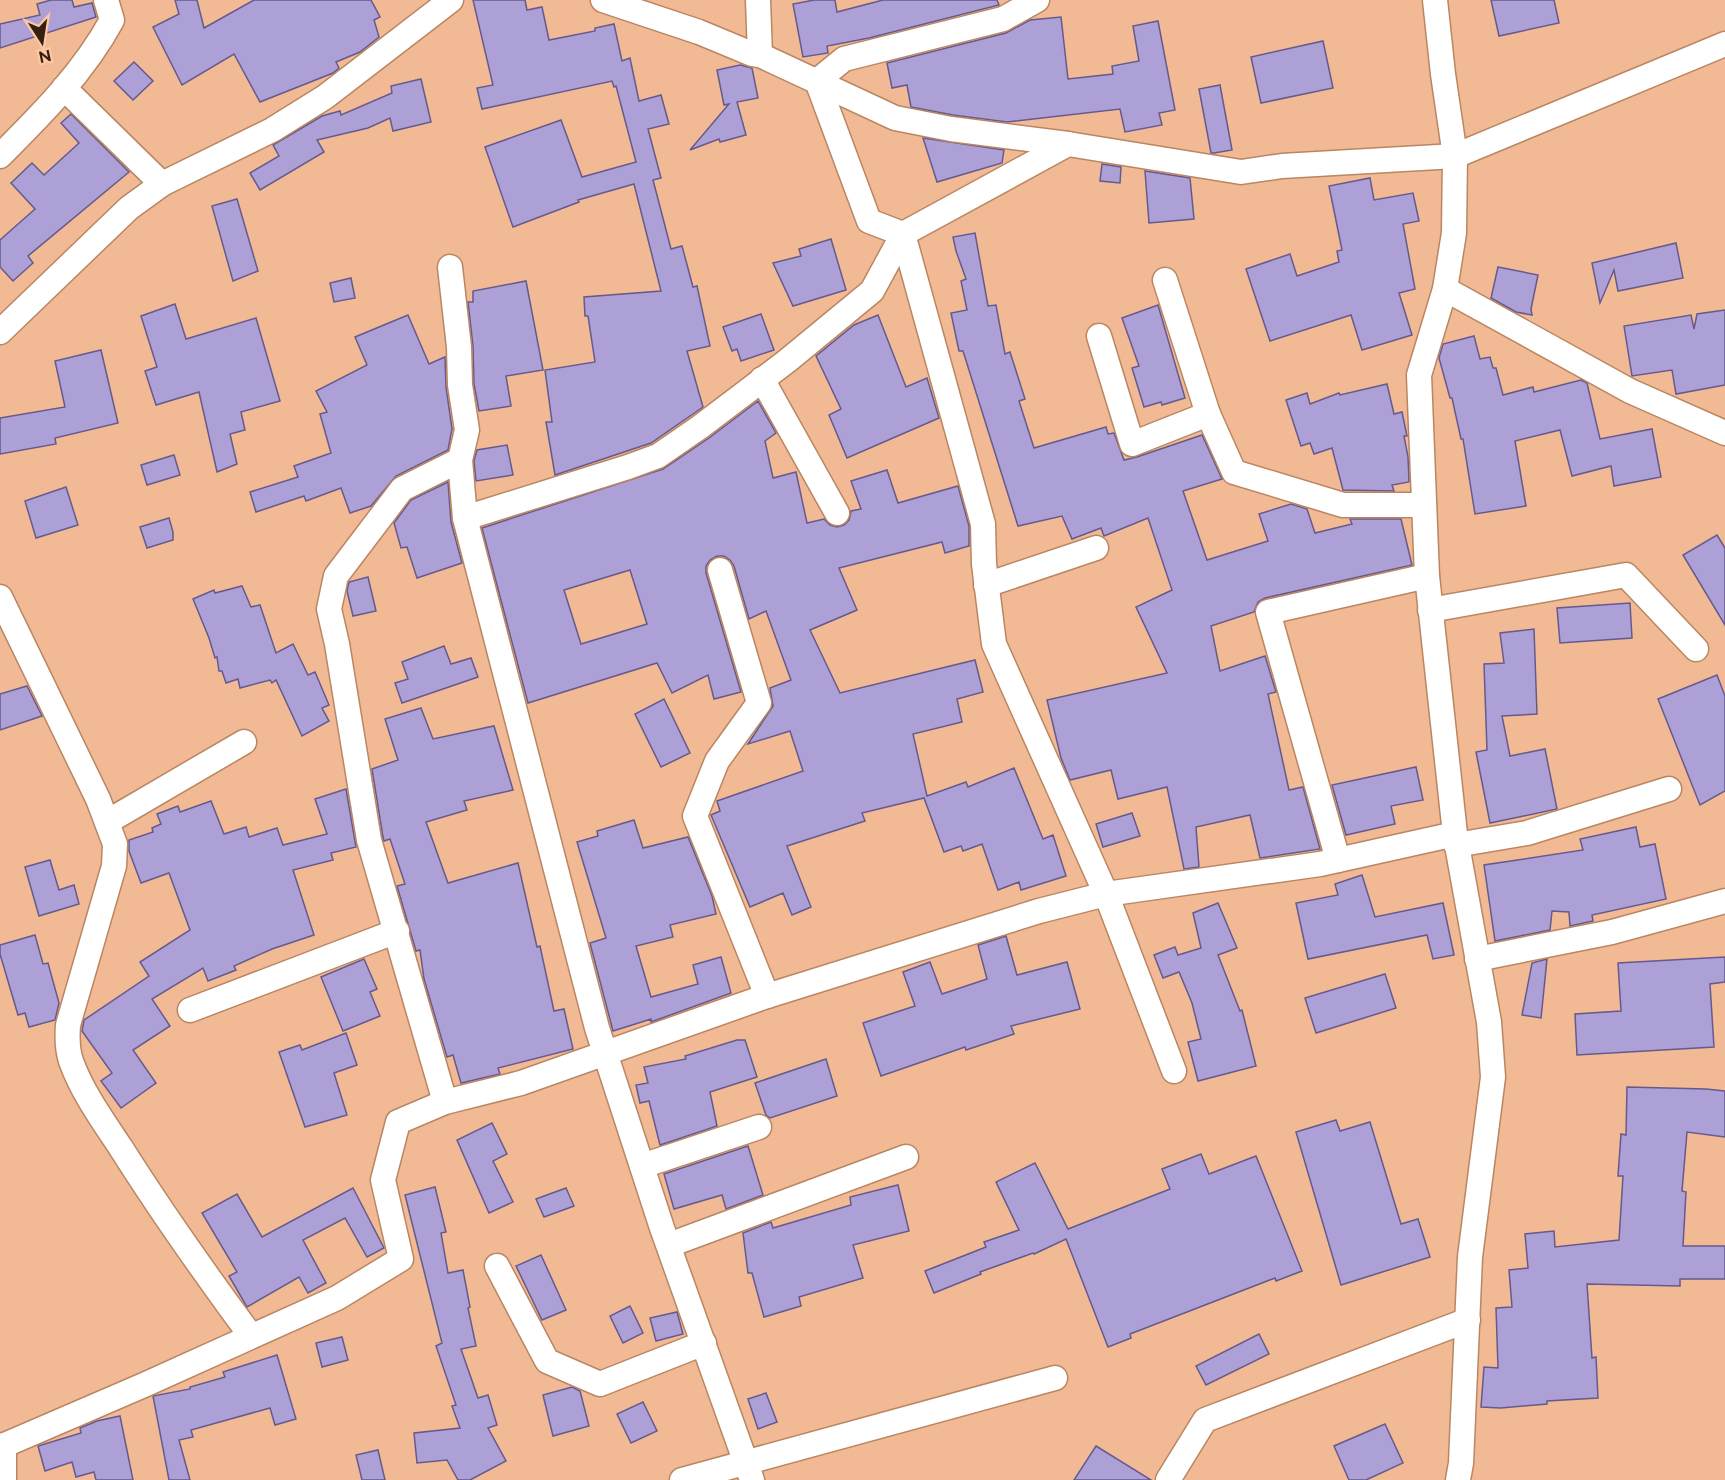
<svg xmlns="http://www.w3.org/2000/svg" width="1725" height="1480" viewBox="0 0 1725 1480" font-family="Raleway,sans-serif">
<rect width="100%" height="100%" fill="#f1ba95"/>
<g fill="#ada0d7" stroke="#66598c" stroke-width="1.5" fill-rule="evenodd">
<polygon points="51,0 72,0 74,7 92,3 96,17 0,48 0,24 40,15 37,4"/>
<polygon points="175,0 197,0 204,28 254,0 371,0 380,17 374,20 379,37 360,52 336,62 339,68 333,73 260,102 234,54 182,85 153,27 179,14"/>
<polygon points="473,0 525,0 527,10 542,7 549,40 595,31 595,28 614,24 622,61 630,58 639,101 661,95 669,124 648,129 661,178 653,180 671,249 682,246 693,287 697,286 710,346 687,351 703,407 651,443 555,475 546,422 552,422 545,370 595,362 588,316 585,316 584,297 661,291 634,184 578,200 579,202 513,227 485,147 561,120 582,177 636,162 616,86 614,87 612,81 482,109 477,88 493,85"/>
<polygon points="814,0 835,0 837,12 883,0 997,0 999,5 869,38 827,46 828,53 803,57 793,4"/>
<polygon points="1491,0 1554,0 1559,23 1499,36"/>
<polygon points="1061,17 1068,79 1113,74 1112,66 1139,61 1133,26 1158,21 1175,110 1159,113 1162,125 1125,132 1120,109 1007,122 953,115 911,107 907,85 892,88 887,63 1006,33 1030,20"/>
<polygon points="1323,41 1333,88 1261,103 1251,57"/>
<polygon points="134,62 153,81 133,100 114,81"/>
<polygon points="740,65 752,68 758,98 737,102 746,135 720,142 719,139 690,150 729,104 724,105 717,70"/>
<polygon points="421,79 431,122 393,131 390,118 368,128 317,140 324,152 260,190 250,173 279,156 273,145 322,116 340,111 341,115 392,93 391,86"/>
<polygon points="1220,85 1232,150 1214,153 1211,153 1199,89"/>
<polygon points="71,114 129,172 28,256 33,263 13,281 0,267 0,240 35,209 11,183 32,163 44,175 79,143 61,123"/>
<polygon points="923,138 1004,150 1002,163 937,182"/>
<polygon points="1102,164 1121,167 1120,183 1100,181"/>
<polygon points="1145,171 1190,178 1194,219 1149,223"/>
<polygon points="1370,178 1374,200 1413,193 1419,221 1403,224 1415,289 1399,293 1412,335 1362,350 1351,315 1270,341 1246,269 1290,254 1297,276 1339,262 1337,251 1342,250 1329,186"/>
<polygon points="237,199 258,271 233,281 212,206"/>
<polygon points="975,233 988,306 996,305 1005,354 1010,352 1025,399 1019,401 1034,448 1106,427 1108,434 1114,433 1124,460 1137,457 1202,435 1222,479 1183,491 1207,560 1268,541 1259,514 1291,504 1307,509 1315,533 1352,524 1350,519 1401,519 1412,565 1265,598 1258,602 1254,612 1211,626 1220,671 1265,656 1276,692 1268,694 1289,790 1303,787 1320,849 1260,858 1250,815 1196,827 1199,867 1184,869 1167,787 1118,799 1111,770 1070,780 1061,758 1047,700 1167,673 1136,607 1172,590 1148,518 1104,536 1101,528 1072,539 1062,516 1018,526 963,351 959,351 951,313 967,310 961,281 966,279 956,251 953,237"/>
<polygon points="831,239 846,290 793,306 773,263 801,256 799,249"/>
<polygon points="1676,243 1683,278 1618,291 1614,270 1600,303 1592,263"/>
<polygon points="1498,267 1538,275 1531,309 1532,315 1516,312 1491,298"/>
<polygon points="351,278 355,298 334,302 330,283"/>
<polygon points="526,281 543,370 506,376 511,406 479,411 474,384 473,346 468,302 473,302 473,291"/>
<polygon points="175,304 186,339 256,318 280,401 241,412 245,430 230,434 237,464 217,472 199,392 156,405 145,371 157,367 141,316"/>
<polygon points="1158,305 1185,398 1162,405 1161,402 1144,407 1132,368 1139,366 1122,318"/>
<polygon points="1725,310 1725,385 1676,394 1672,370 1632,376 1624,326 1691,315 1694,329 1697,314"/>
<polygon points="761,314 774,350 741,361 737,349 732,351 723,327"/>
<polygon points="408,315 429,364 445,357 446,387 452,429 448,450 396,476 371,506 350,513 341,488 306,501 304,496 256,512 250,492 298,477 294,466 331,453 320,414 327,412 316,391 367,365 355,337"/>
<polygon points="878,315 906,387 927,378 939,418 847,458 829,415 841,409 816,356 854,325"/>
<polygon points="1474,336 1480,359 1490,357 1493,368 1496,368 1503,395 1533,387 1534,392 1581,380 1587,383 1600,439 1652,429 1661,477 1614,486 1611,466 1572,476 1560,430 1515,441 1526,506 1475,514 1463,439 1461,439 1452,398 1450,398 1439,358 1443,344"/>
<polygon points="101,350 118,423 55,438 56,444 0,454 0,418 65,407 55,361"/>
<polygon points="1387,384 1394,414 1402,412 1407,436 1404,436 1408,457 1409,482 1392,485 1394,491 1343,490 1332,448 1314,454 1310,443 1301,446 1286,400 1307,393 1310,404 1339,393 1340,395"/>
<path d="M758,401L776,433L765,441L773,478L796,472L807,523L824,519L830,525L837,527L844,525L849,520L851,511L861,509L851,481L887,470L898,503L958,486L969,526V546L945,553L942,542L839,568L857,610L810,630L840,693L975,660L983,692L957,699L962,722L913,734L927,796L966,782L968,787L1014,768L1043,839L1053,835L1066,876L1021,890L1019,882L998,890L982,844L963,851L961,846L944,852L924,798L862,813L865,821L787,846L811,907L792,915L783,893L750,907L711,815L720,811L717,801L803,771L790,731L748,744L773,706L770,688L791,680L766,611L749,619L734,566L730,560L724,556H717L710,560L706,566V573L741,692L714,699L708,675L672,693L657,663L528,703L482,528L663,469L709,438ZM630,570L647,624L581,644L564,590Z"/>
<polygon points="507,445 513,475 476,481 474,461 477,450"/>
<polygon points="174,455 180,475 147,485 141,465"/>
<polygon points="448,482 451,522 462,563 417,578 407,547 401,548 394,523 411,500"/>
<polygon points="66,487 78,525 36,538 25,501"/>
<polygon points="169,518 173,532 173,540 147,548 140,527"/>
<polygon points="1717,535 1725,548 1725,625 1683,555"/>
<polygon points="368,577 376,611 353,616 347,591 349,582"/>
<polygon points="242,586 251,607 260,605 276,653 293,644 308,675 315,672 329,705 322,708 329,721 302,736 276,680 272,683 270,680 240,688 238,679 226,683 222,671 219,671 217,657 215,658 209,638 193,599 214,590 215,593"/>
<polygon points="1630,603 1632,638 1560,643 1557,608"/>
<polygon points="1534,629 1537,714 1502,716 1510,756 1545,749 1557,809 1490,823 1476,752 1487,750 1484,664 1504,663 1500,633"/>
<polygon points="444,646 451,664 471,658 478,677 402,703 395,683 408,679 402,662"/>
<polygon points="1717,675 1725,696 1725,791 1700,805 1658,699"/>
<polygon points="27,686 42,716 0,730 0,694"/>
<polygon points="664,699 690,753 661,767 635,714"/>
<polygon points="421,708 433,739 494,726 513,790 464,801 467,810 426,822 448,883 518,863 537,947 540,946 554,1011 564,1009 573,1049 498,1068 500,1074 461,1083 453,1055 447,1057 424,979 420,950 416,951 397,886 405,884 390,839 384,841 383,837 372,769 398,760 385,719"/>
<polygon points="1416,767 1423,800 1391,806 1395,824 1346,835 1332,785"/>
<polygon points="346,789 356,847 331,853 333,860 293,870 314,935 272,949 234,966 236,970 208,981 203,968 152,999 170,1026 133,1050 156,1083 121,1108 101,1081 112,1073 82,1031 84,1020 149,976 140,962 190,930 169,873 141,883 129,851 129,840 153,832 152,828 161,824 157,814 178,806 180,812 211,801 224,834 246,827 249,837 277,828 283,845 327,834 315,799"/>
<polygon points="1132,813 1140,836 1103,847 1096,824"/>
<polygon points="634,820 643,848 688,837 712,896 716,914 670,925 673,937 636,946 651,997 698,984 693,965 721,957 731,993 651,1022 651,1019 613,1031 590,943 606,938 577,842 598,836 597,831"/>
<polygon points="1636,827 1640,847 1655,844 1666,899 1592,915 1593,921 1570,926 1569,912 1552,911 1550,930 1495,941 1484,865 1583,850 1580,839"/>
<polygon points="50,860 59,890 74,885 79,904 39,916 25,867"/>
<polygon points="1362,875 1375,917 1443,903 1454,955 1433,959 1427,935 1308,959 1296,903 1338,895 1335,884"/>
<polygon points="1218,903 1237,948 1218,955 1240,1011 1242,1010 1256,1066 1198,1081 1188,1042 1201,1039 1192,1003 1179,972 1163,978 1154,955 1175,947 1178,955 1201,948 1193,913"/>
<polygon points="35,935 43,964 48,963 59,1003 55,1020 29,1027 25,1013 18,1015 0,954 0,945"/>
<polygon points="1006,936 1017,975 1067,962 1080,1009 1011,1026 1014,1034 966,1050 965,1047 881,1076 863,1023 915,1006 903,972 930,962 942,994 987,979 978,945"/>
<polygon points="1725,957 1725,982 1710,984 1714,1047 1577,1055 1575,1014 1621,1011 1618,963"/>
<polygon points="364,959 377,989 370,992 380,1016 343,1031 321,977"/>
<polygon points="1547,959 1541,1018 1522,1015 1532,963"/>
<polygon points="1385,974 1396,1008 1316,1033 1305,998"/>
<polygon points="346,1033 357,1065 334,1073 347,1115 305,1127 279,1052 300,1045 302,1050"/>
<polygon points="737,1040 745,1040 757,1077 710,1092 717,1126 660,1145 649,1101 640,1103 636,1085 648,1083 644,1067 686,1059 685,1056"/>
<polygon points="826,1059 837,1096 770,1118 766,1115 755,1083"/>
<polygon points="1627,1087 1706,1089 1725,1091 1725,1137 1687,1132 1682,1191 1686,1192 1683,1246 1725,1246 1725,1279 1680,1279 1680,1286 1587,1284 1592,1358 1596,1357 1598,1398 1547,1401 1547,1404 1501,1408 1481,1407 1484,1367 1498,1368 1496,1308 1512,1307 1509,1270 1528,1268 1525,1234 1554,1231 1555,1247 1619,1240 1623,1176 1618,1176 1621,1134 1626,1135"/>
<polygon points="1336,1120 1340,1131 1370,1122 1401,1224 1418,1219 1430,1257 1341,1285 1296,1132"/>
<polygon points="492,1123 507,1154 493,1161 513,1202 489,1213 457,1140"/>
<polygon points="748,1146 763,1195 726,1209 722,1195 674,1209 664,1174"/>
<polygon points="1201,1154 1209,1174 1256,1156 1302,1271 1276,1281 1275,1278 1130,1334 1131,1338 1108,1347 1066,1239 1034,1254 1033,1253 980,1272 981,1274 934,1293 925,1271 986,1247 984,1242 1019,1230 996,1182 1035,1163 1068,1229 1170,1189 1162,1169"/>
<polygon points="898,1185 909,1231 853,1245 863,1278 799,1297 801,1306 764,1317 752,1273 748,1273 743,1233 771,1222 773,1228 851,1205 850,1197"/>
<polygon points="435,1187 446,1232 441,1233 448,1273 463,1270 470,1307 468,1308 476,1346 461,1349 478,1398 488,1395 497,1425 488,1428 506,1461 470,1480 458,1480 447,1460 417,1463 414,1433 460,1428 452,1406 456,1405 436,1346 442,1343 405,1195"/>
<polygon points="353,1188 384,1248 367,1257 345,1218 303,1240 326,1283 308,1293 299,1277 247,1307 229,1276 237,1272 202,1213 237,1194 262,1237"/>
<polygon points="566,1188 574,1206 544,1217 536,1199"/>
<polygon points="541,1255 566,1310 542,1320 516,1266"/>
<polygon points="630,1306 643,1333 623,1343 610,1316"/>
<polygon points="677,1312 683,1334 656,1341 650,1318"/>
<polygon points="1259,1334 1269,1354 1206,1385 1196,1366"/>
<polygon points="342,1337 348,1360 322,1367 316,1343"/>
<polygon points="277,1355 296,1419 275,1425 270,1408 191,1430 193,1437 179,1440 190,1480 169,1480 153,1396 190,1389 190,1387 225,1377 223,1372"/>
<polygon points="572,1387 580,1391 589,1426 553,1436 543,1395"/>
<polygon points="766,1393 777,1422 758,1429 748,1399"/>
<polygon points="643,1402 657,1431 631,1443 617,1414"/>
<polygon points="120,1416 133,1480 96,1480 94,1472 76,1477 72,1462 45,1471 38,1446 81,1433 80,1428 97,1421"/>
<polygon points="1385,1424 1403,1463 1366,1480 1349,1480 1334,1446"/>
<polygon points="1096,1446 1151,1480 1074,1480"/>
<polygon points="378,1450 385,1480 362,1480 356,1455"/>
</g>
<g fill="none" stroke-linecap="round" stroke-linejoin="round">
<defs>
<g id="minor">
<polyline points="603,0 699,32 752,54 760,55 895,118 951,129 1068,144 1241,172 1282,166 1455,156 1725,44"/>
<polyline points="758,0 760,55"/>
<polyline points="1037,0 1003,19 844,59 817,81 869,221 903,234 983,524 984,564 994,644 1106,894 1174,1071"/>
<polyline points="1435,0 1443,74 1455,156 1454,233 1445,289 1419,375 1427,576 1455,834 1489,1022 1493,1077 1470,1257 1461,1463 1458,1480"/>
<polyline points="64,88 162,184"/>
<path d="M0,156C41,115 84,72 112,20L106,0"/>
<polyline points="450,267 459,347 460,385 467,430 460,460 465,518 597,1028 662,1228 752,1480"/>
<polyline points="1165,280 1208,414 1234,472 1343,505 1424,505"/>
<polyline points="1445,289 1630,391 1725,433"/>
<polyline points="0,332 129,208 162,184 272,130 325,97 451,0"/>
<polyline points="1099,336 1132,444 1208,414"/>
<polyline points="762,379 837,513"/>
<polyline points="465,518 628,467 658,456 700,427 787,361 872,291 903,234 1068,144"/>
<polyline points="720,570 759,703 717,761 695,816 767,996"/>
<polyline points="986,585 1096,548"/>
<path d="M0,597L98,799L115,844L114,866L68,1025C67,1038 67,1049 71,1061C82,1092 103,1121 121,1148C162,1213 206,1275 251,1336"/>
<polyline points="1430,610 1626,575 1696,649"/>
<polyline points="107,822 244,742"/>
<polyline points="1456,845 1527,833 1669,789"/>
<polyline points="1338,860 1268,612 1427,576"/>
<polyline points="1477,959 1612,932 1725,901"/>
<polyline points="190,1010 397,931"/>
<polyline points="445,1102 369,840 337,644 329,609 336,576 402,489 460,460"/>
<polyline points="642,1166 759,1127"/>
<polyline points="669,1245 906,1157"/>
<polyline points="497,1266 547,1361 600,1384 704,1343"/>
<polyline points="4,1445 4,1480"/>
<polyline points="0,1447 144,1385 337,1298 401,1259 383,1180 398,1122 445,1102 521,1083 767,996 1039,911 1106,894 1320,864 1455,834"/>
<polyline points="682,1480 1055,1378"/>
<polyline points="1168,1480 1205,1420 1468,1320"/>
</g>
</defs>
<use href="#minor" stroke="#ba8662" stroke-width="27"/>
<use href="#minor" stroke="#fff" stroke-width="24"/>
</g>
<g transform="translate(42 42) rotate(168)" stroke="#fec7a1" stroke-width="4.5" paint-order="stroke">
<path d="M0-4.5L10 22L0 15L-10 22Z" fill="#342011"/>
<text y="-9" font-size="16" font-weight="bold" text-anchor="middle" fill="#342011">N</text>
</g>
</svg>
